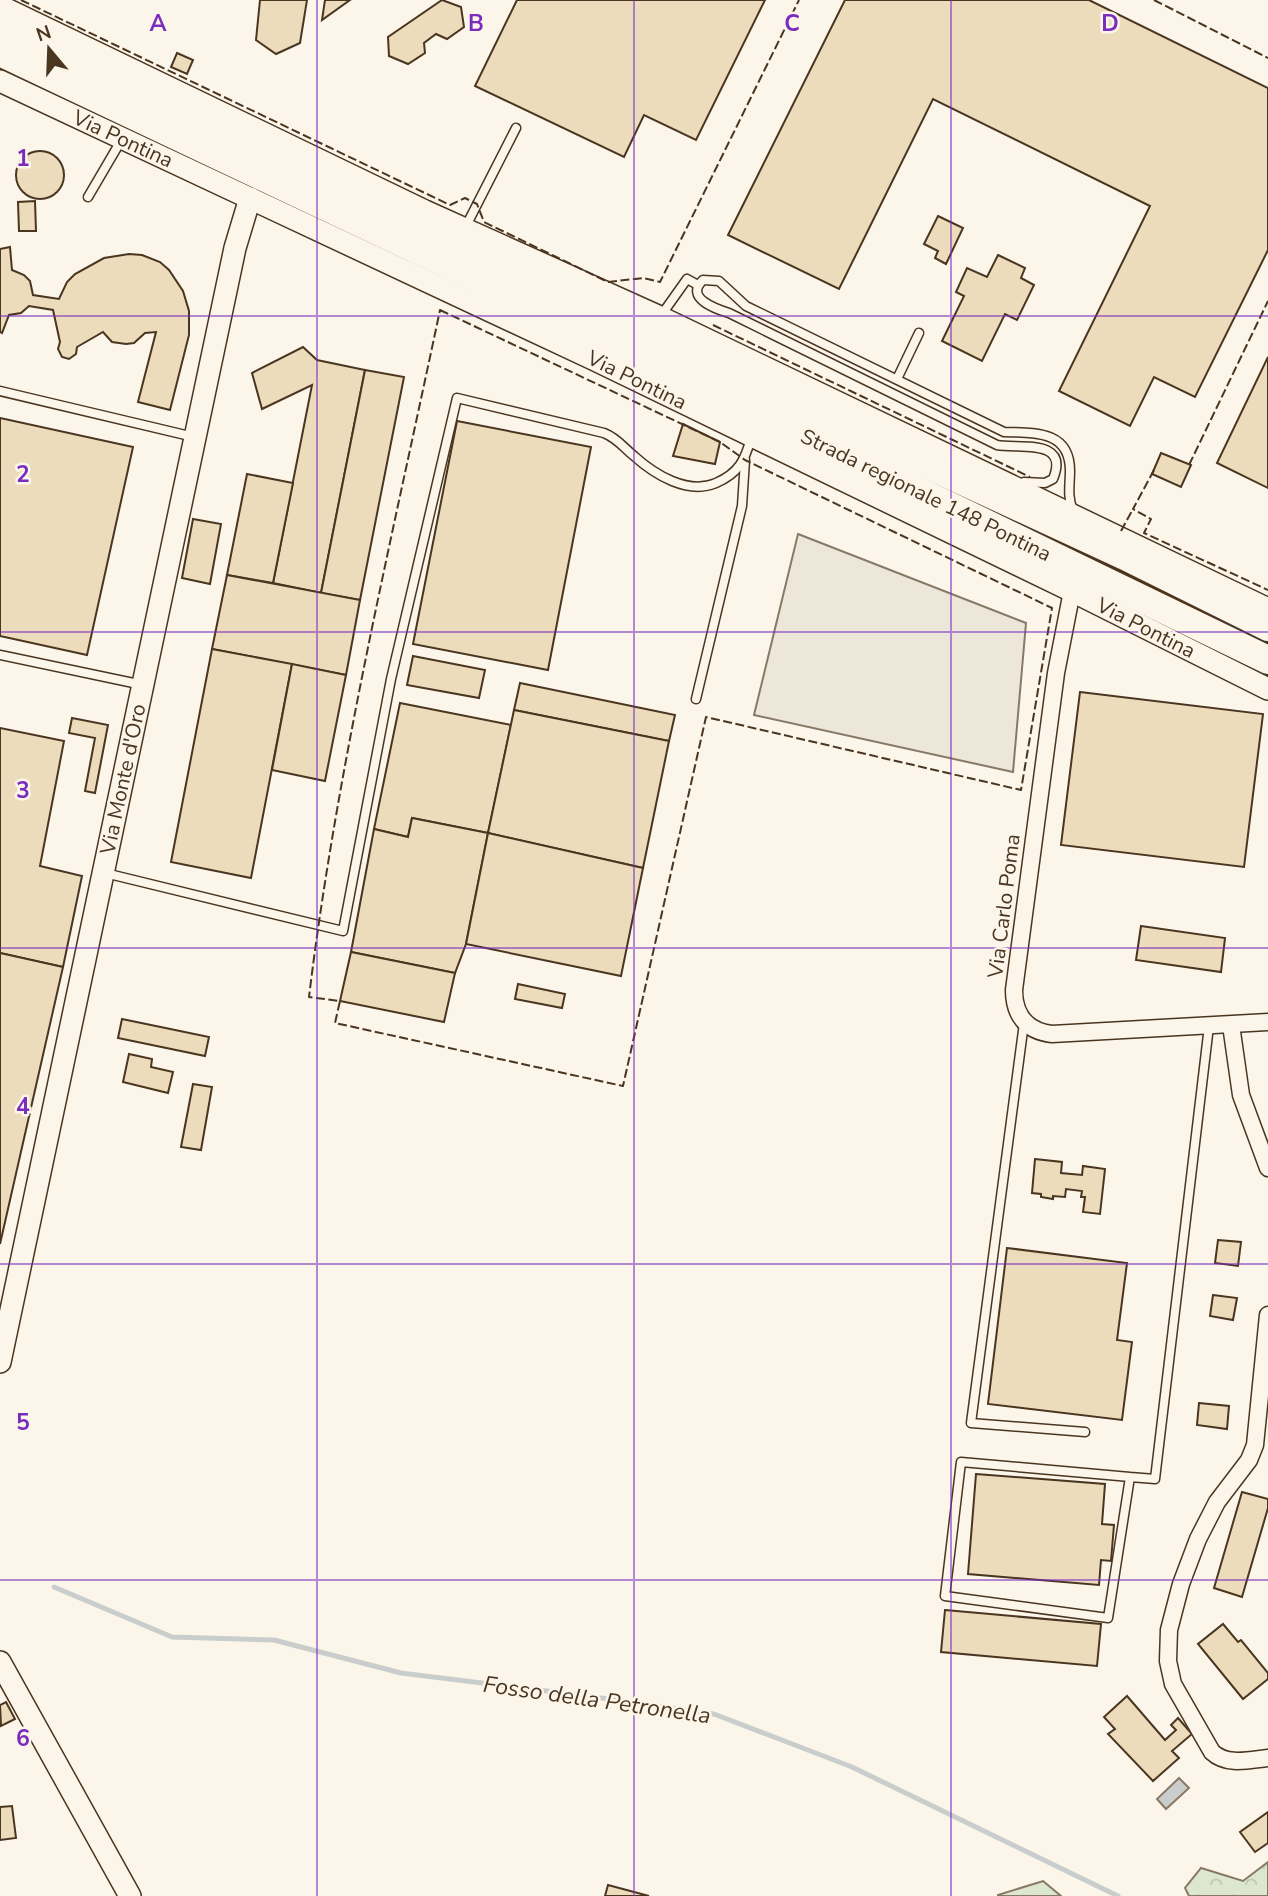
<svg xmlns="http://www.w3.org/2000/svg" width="1268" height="1896" viewBox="0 0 1268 1896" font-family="'Nunito Sans',sans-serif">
<defs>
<pattern id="forest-crowns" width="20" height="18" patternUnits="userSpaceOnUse" patternTransform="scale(1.75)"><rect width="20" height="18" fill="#dce7d0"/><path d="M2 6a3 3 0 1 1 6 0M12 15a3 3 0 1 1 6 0" fill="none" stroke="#bec7b2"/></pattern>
</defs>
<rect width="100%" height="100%" fill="#fbf6e9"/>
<g fill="url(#forest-crowns)" stroke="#887966" stroke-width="2">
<polygon points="1268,1862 1268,1896 1189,1896 1185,1888 1201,1868 1243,1881"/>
<polygon points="1043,1881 1061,1896 998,1896 998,1895"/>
</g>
<polygon fill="#ede7d9" stroke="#887966" stroke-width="2" points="798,534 1026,623 1013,772 754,715"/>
<polygon fill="#c9cecd" stroke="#887966" stroke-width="2" points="1179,1778 1189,1788 1166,1809 1157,1799"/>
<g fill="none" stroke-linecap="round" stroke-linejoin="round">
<polyline stroke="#c9cecd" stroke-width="5" points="54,1587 172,1637 274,1640 401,1673 587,1696 714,1714 852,1767 1118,1896"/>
</g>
<g fill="#ecdcbc" stroke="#4a3520" stroke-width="2">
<polygon points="260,0 307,0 300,43 276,54 256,40"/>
<polygon points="325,0 350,0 322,20"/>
<polygon points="442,0 461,7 464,27 447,39 436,34 424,43 425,53 408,64 389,56 388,37"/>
<polygon points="517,0 765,0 696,140 644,115 624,157 475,86"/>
<polygon points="845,0 1089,0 1268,88 1268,250 1195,397 1154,377 1130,426 1059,391 1150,206 933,99 839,289 728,235"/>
<polygon points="177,53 193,60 187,74 171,67"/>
<circle cx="40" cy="175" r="24"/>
<polygon points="35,201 36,231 19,231 18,202"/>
<polygon points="938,216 963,228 946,264 935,258 938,251 924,244"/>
<polygon points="10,247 12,270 24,275 30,281 33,295 59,299 67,282 75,274 104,258 129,254 142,255 160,262 169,270 183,291 189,311 189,335 170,410 138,402 156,332 145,333 134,343 126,344 112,342 103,332 77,347 76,354 69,359 62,357 58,349 60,342 53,310 29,306 21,313 9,315 2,333 0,332 0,249"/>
<polygon points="998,255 1025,268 1021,278 1034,285 1017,320 1005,314 982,361 942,341 964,296 956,292 967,268 987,277"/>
<polygon points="303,347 317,360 365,370 321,593 273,583 312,385 262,409 252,373"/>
<polygon points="1268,357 1268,488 1217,463"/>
<polygon points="365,370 404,377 360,600 321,593"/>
<polygon points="0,418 133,447 87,655 0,636"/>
<polygon points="457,421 591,447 548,670 413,644"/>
<polygon points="683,424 720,442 715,464 673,456"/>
<polygon points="1161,453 1191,465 1181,487 1152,474"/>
<polygon points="247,474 293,483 273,583 227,575"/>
<polygon points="193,519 221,524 210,584 182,578"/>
<polygon points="227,575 360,600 346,675 212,649"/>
<polygon points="212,649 292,664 251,878 171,862"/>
<polygon points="413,656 485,670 479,698 407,685"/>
<polygon points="292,664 346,675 325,781 272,770"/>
<polygon points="520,683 675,715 669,741 514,710"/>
<polygon points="1080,692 1263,714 1244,867 1061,845"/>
<polygon points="400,703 511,725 488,833 412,818 408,837 374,829"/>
<polygon points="514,710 669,741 643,868 488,833"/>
<polygon points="72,718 108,725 95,793 85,791 95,738 69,733"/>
<polygon points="0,728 64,741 40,866 82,876 63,967 0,953"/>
<polygon points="412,818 488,833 466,944 455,973 351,952 374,829 408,837"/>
<polygon points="488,833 643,868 621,976 466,944"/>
<polygon points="1141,926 1225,938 1221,972 1136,960"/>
<polygon points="351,952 455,973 444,1022 340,1001"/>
<polygon points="0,953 63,967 0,1244"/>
<polygon points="518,984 565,994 562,1008 515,999"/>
<polygon points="122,1019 209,1037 205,1056 118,1038"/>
<polygon points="129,1054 152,1059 151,1067 173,1072 168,1093 123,1082"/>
<polygon points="193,1084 212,1087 201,1150 181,1147"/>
<polygon points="1035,1159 1062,1162 1061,1173 1082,1175 1083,1166 1105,1169 1100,1214 1083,1212 1085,1197 1081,1197 1082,1191 1066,1189 1065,1197 1053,1196 1053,1199 1041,1197 1041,1194 1032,1193"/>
<polygon points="1218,1240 1241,1242 1238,1266 1215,1263"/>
<polygon points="1007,1248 1127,1263 1117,1340 1132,1342 1122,1420 988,1404"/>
<polygon points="1213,1295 1237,1298 1233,1320 1210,1316"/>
<polygon points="1199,1403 1229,1406 1227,1429 1197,1425"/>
<polygon points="976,1474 1105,1484 1102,1524 1114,1525 1111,1561 1101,1560 1099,1585 968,1574"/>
<polygon points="1242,1492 1268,1499 1268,1508 1242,1597 1214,1588"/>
<polygon points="945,1610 1101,1624 1097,1666 941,1652"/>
<polygon points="1223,1624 1238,1642 1241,1640 1268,1673 1268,1679 1243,1699 1198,1644"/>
<polygon points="1127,1696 1165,1740 1176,1730 1171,1725 1178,1718 1192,1734 1172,1751 1179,1758 1153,1781 1108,1734 1115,1729 1104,1717"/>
<polygon points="6,1702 15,1719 1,1726 0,1705"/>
<polygon points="12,1806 16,1838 0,1840 0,1807"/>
<polygon points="1268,1812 1268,1843 1255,1852 1240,1832"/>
<polygon points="608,1885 649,1896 605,1896"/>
</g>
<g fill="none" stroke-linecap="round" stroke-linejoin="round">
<defs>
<g id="lane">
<polyline points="88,197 122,139"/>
<polyline points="465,228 516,128"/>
<polyline points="660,317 687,279 698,285"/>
<polyline points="897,379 919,333"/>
<polyline points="0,391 194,437"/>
<path d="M1024,482L1045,483L1053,479C1070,438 1019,449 997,445L729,313C716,309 684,298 703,280L719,281L746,306L1004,432C1034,433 1070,430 1070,471C1070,484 1067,497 1073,510"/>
<polyline points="0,655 143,685"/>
<polyline points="696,699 742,506 745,460"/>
<path d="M105,873L343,931L391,679L457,398L604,433C617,438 623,447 634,456C655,475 688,495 716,483C739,473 745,460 751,438"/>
<polyline points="1024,1023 971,1423 1085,1432"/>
<polyline points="1130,1477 961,1462 945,1596 1108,1618 1130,1477 1155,1479 1209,1026"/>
</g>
<g id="street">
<path d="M1072,591L1056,673L1014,990C1014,1015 1026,1031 1052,1034L1268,1022"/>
<polyline points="1231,1025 1241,1095 1268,1168"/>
<path d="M1268,1315L1255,1445L1249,1460L1217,1502L1198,1539L1181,1584L1169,1630L1168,1661L1173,1684L1212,1752C1227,1766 1249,1760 1268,1758"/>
</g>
<g id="secondary">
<polyline points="0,6 425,211 660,317 1268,609"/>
<polyline points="0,81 595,360 1072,591 1268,689"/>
<polyline points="0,1362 235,248 250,198"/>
<polyline points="0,1662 130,1896"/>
</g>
<g id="highway">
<polyline points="0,29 614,320 1125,556 1268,627"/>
<polyline points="0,52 584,329 1268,660"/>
</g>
</defs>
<use href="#lane" stroke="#4a3520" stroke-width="11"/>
<use href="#street" stroke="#4a3520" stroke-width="19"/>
<use href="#secondary" stroke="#4a3520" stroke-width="24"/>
<use href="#highway" stroke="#4a3520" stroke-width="32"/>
<use href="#lane" stroke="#fbf6e9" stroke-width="8"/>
<use href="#street" stroke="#fbf6e9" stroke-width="16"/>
<use href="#secondary" stroke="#fbf6e9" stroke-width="21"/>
<use href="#highway" stroke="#fbf6e9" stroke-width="28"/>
<g stroke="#4a3520" stroke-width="2" stroke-dasharray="9 3.5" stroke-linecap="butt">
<polyline points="21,0 450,205 465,198 477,204 484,222 608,282 643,278 660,282 799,0"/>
<polyline points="1154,0 1268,58"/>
<path d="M440,310L720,442L745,460L1052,608L1021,790L706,717L623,1086L335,1023L340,1001L309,997C337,766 392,538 440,310Z"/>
<polyline points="713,325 1030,477"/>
<polyline points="1189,465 1268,301"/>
<polyline points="1154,470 1133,509 1151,519 1144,533 1268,590"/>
<polyline points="1121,531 1133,509"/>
</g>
</g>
<path fill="none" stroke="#7b2cbf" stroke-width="2" stroke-opacity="0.55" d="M317,0V1896M634,0V1896M951,0V1896M0,316H1268M0,632H1268M0,948H1268M0,1264H1268M0,1580H1268"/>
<g text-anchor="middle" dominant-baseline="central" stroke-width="5" stroke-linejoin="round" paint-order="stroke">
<g font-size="21" fill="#4a3520" stroke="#fbf6e9">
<text transform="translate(123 139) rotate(25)">Via Pontina</text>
<text transform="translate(637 380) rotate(26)">Via Pontina</text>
<text transform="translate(926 495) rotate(26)">Strada regionale 148 Pontina</text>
<text transform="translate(1146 628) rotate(27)">Via Pontina</text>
<text transform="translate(123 779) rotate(-78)">Via Monte d'Oro</text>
<text transform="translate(1004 906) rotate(-83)">Via Carlo Poma</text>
</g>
<g font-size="23" font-style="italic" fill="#4a3520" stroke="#fbf6e9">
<text transform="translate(597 1700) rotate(8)">Fosso della Petronella</text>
</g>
</g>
<g font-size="23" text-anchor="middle" font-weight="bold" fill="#7b2cbf" stroke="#fbf6e9" stroke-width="5" stroke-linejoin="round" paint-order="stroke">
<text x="158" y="31">A</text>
<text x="476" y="31">B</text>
<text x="792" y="31">C</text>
<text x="1110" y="31">D</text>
<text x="23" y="166">1</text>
<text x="23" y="482">2</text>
<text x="23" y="798">3</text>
<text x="23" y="1114">4</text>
<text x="23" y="1430">5</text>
<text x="23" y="1746">6</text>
</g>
<g transform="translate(49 49) rotate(341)" stroke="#fbf6e9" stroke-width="5" paint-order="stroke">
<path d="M0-5L12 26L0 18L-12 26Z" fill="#4a3520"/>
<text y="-10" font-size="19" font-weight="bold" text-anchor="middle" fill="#4a3520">N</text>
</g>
</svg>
